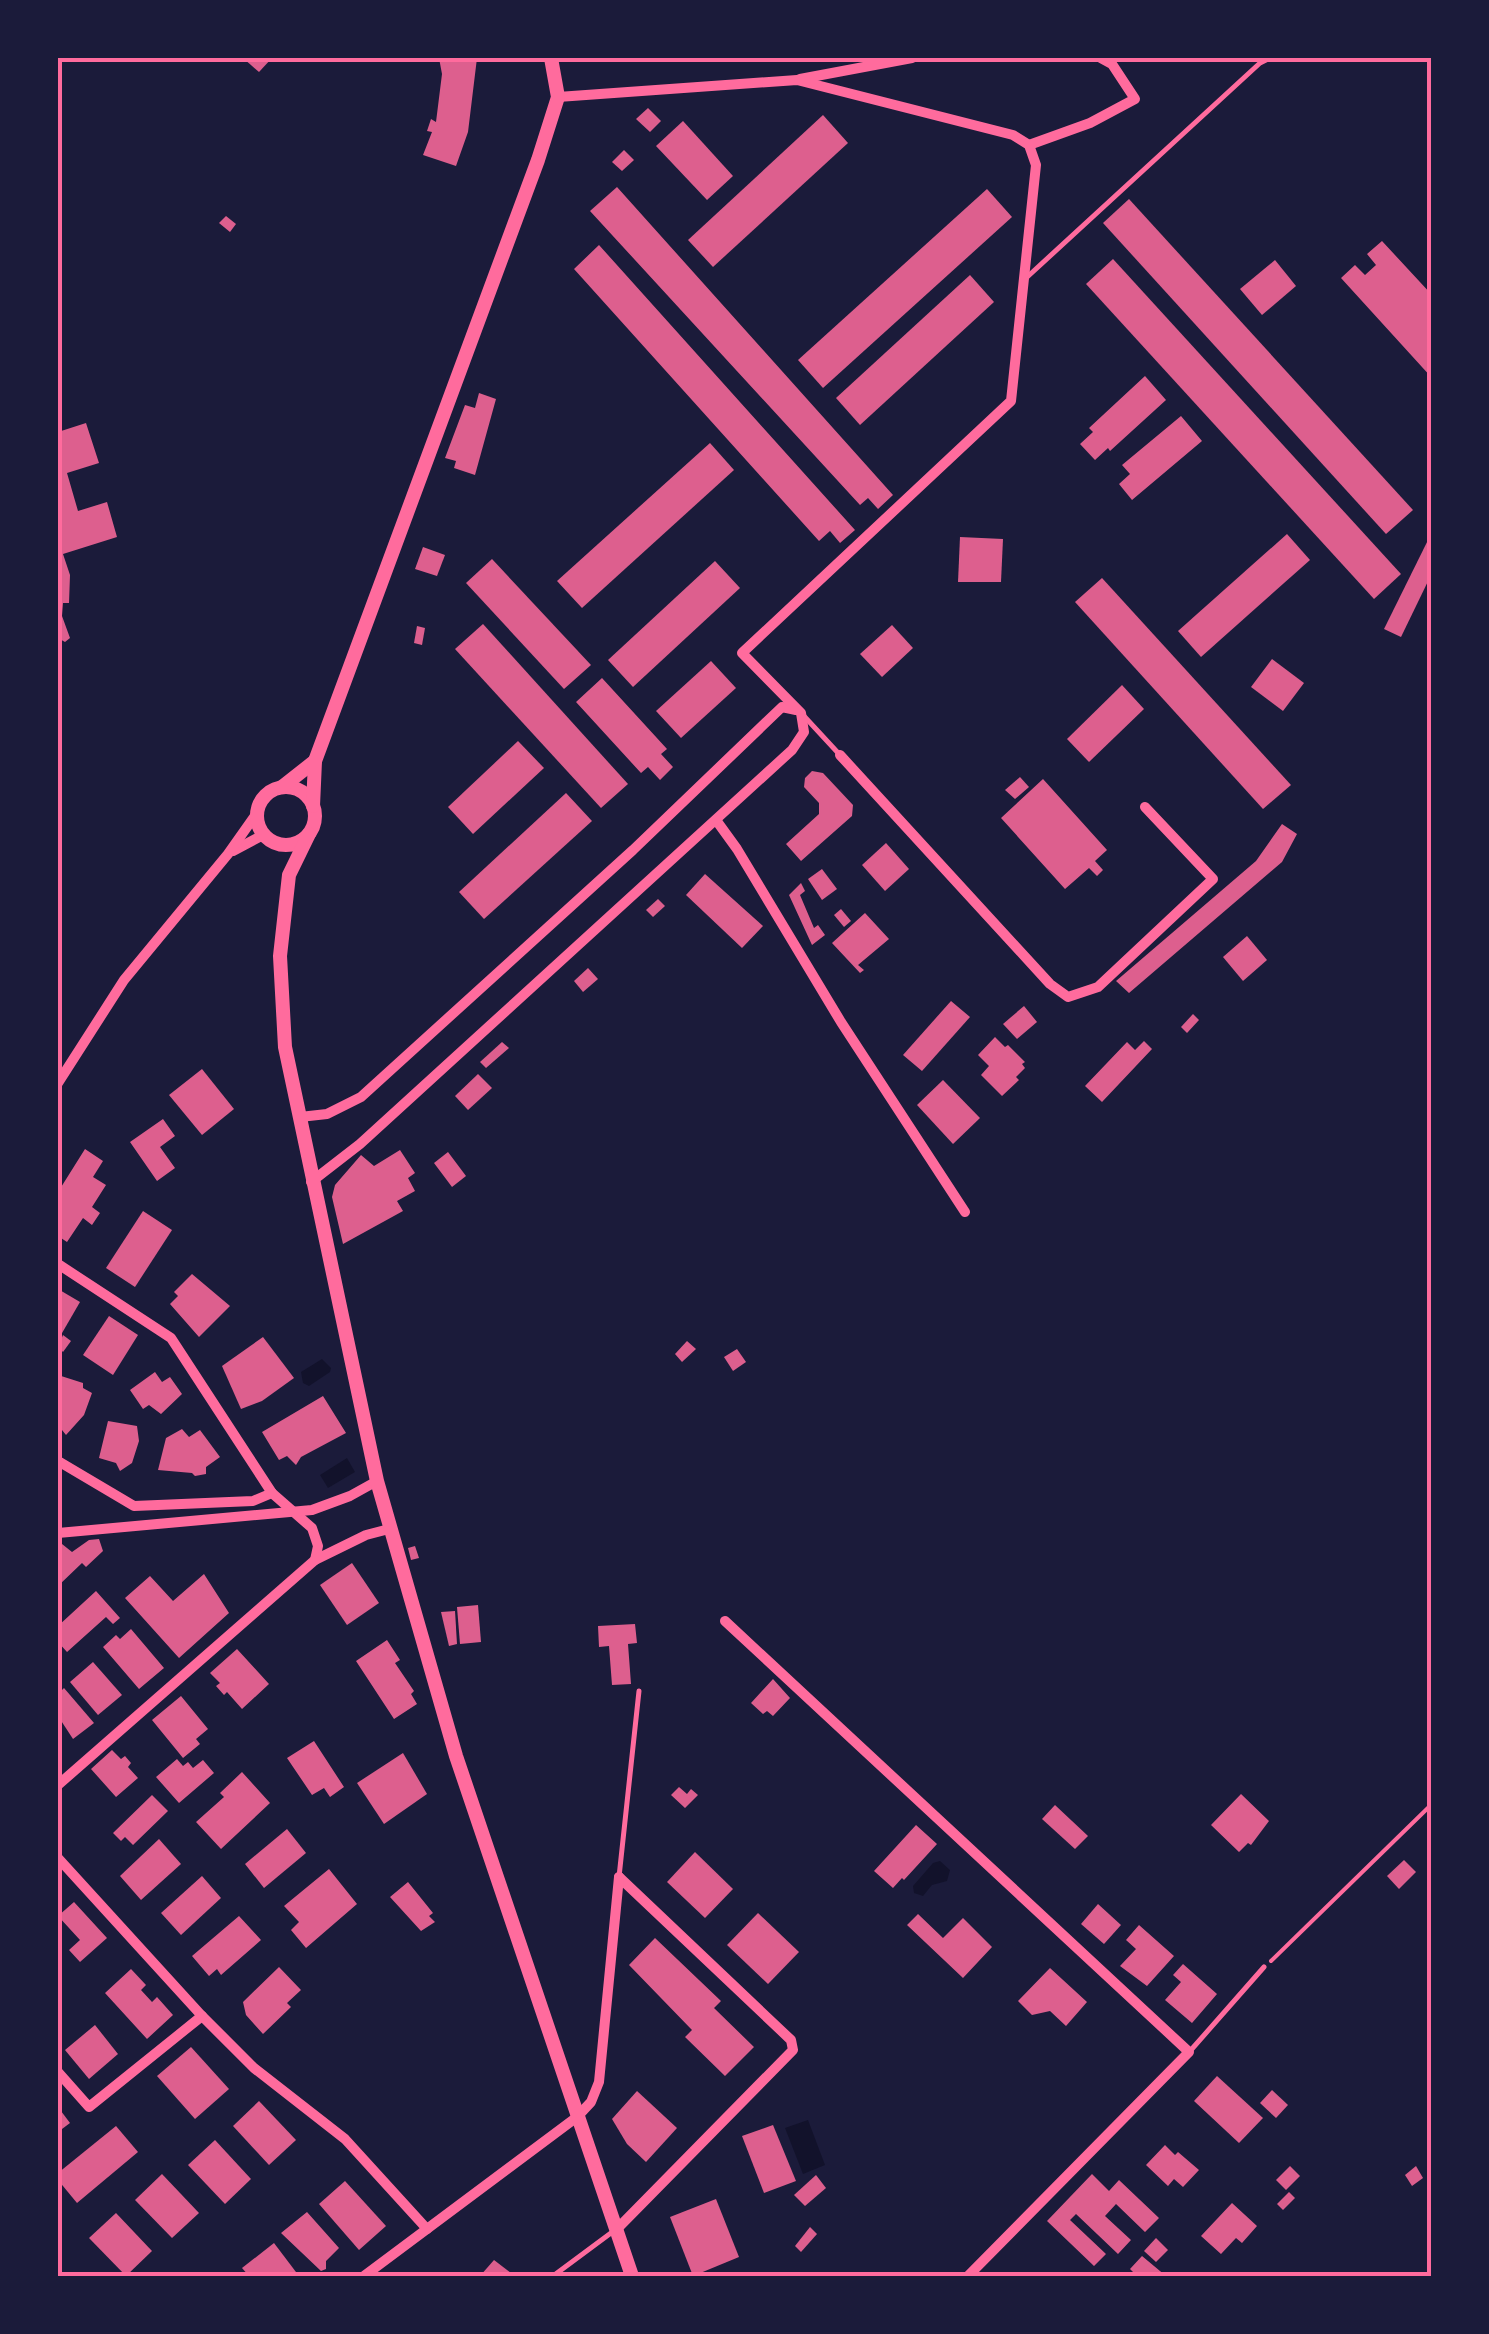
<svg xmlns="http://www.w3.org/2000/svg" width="1489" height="2334" viewBox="0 0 1489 2334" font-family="'Zilla Slab',serif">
<rect width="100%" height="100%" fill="#1b1b3a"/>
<g fill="#12122b">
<polygon points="322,1359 331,1368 330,1372 309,1386 303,1383 301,1372"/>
<polygon points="347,1458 355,1472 328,1488 320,1475"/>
<polygon points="940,1861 950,1870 947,1881 932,1885 923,1896 914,1893 913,1886 933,1863"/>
<polygon points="808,2120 825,2165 803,2174 785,2128"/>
</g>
<g fill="#dd5f8e">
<polygon points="243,58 272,58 259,72"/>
<polygon points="439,58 477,58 468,132 456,166 423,155 432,132 427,131 431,119 436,122 442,74"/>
<polygon points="648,108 661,121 650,132 636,119"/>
<polygon points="823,115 848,143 713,267 688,240"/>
<polygon points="683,121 733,176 707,200 656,146"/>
<polygon points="624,150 634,160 622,171 612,162"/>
<polygon points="617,187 893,495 878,509 868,498 860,505 590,211"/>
<polygon points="987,189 1012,217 823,388 798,360"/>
<polygon points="1129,199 1413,510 1386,534 1103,223"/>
<polygon points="226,216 236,224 230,232 219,223"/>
<polygon points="1382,241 1432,295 1432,378 1341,278 1355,265 1365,275 1376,265 1367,254"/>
<polygon points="599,245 855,530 840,543 830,531 819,541 574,269"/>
<polygon points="1113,259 1401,574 1374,599 1086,284"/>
<polygon points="1275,260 1296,286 1262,315 1240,289"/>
<polygon points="970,275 994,302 860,425 836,398"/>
<polygon points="1145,376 1166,400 1110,451 1108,448 1095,460 1080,444 1093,432 1089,428"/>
<polygon points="479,393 496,399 475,475 454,468 456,461 445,458 465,405 475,408"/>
<polygon points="1181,416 1202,441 1132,500 1119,484 1130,474 1122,465"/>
<polygon points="86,423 99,463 67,473 78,511 107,502 117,537 63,554 70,575 69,603 63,603 62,616 70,638 65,642 58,638 58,432"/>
<polygon points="710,443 734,470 582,608 557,581"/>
<polygon points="1432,532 1432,573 1401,637 1384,629"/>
<polygon points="1287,534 1310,560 1201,657 1178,631"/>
<polygon points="960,537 1003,539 1001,582 958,582"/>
<polygon points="423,547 445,555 437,576 415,569"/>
<polygon points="492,559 591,665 564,689 466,583"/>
<polygon points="715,561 740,588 633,687 608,660"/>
<polygon points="1102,578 1291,785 1263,809 1075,602"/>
<polygon points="483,624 628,784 601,808 455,649"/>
<polygon points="892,625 913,648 882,677 860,654"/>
<polygon points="417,626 425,628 422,645 414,643"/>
<polygon points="1272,659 1304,683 1283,711 1251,687"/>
<polygon points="711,661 736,688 681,738 656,711"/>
<polygon points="602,678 667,749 661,754 673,767 660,780 648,767 641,773 576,702"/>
<polygon points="1122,685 1144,709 1089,762 1067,739"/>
<polygon points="518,741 544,768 473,834 448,807"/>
<polygon points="812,771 823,773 853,805 852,816 801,861 786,844 819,814 819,803 804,787 805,778"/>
<polygon points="1020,777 1029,787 1015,799 1005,790"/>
<polygon points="1043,779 1107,850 1095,861 1103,870 1097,876 1089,868 1065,889 1001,818"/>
<polygon points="566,793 592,821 484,919 459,892"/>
<polygon points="1282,824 1297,834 1282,862 1129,993 1116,981 1256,861"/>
<polygon points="886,843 909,869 885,891 862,865"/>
<polygon points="822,869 837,889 822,900 808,879"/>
<polygon points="705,874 763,926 742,948 686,895"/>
<polygon points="801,883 805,891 800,895 814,928 818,925 825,935 812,945 789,895"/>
<polygon points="658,899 665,906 653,917 646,910"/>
<polygon points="841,909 851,921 844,927 834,915"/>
<polygon points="865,913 889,939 858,965 864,970 860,973 832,943"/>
<polygon points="1247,936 1267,960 1243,981 1223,957"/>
<polygon points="588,968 598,979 583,992 574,981"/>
<polygon points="951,1001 970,1017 922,1071 903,1055"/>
<polygon points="1024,1006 1037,1022 1017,1039 1003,1024"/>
<polygon points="1193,1014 1199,1020 1187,1033 1181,1027"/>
<polygon points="995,1037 1005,1047 1008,1045 1025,1062 1022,1064 1025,1068 1016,1077 1019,1080 1002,1096 981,1075 989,1066 978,1055"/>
<polygon points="1144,1041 1152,1049 1102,1102 1085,1086 1127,1042 1135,1050"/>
<polygon points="502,1042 509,1048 486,1068 480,1062"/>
<polygon points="202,1069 234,1109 202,1135 169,1095"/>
<polygon points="478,1074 492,1088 468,1110 455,1096"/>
<polygon points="943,1080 980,1118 953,1144 917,1105"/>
<polygon points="163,1119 175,1136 160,1147 175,1168 157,1181 130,1142"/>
<polygon points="85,1149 103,1161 93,1177 106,1185 92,1207 100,1213 92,1225 83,1218 67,1242 58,1236 58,1192"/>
<polygon points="400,1150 415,1173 408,1178 415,1191 397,1201 403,1211 343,1244 332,1197 335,1185 361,1155 374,1166"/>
<polygon points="448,1152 466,1176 452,1187 434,1163"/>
<polygon points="143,1211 172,1230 135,1287 106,1268"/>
<polygon points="192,1274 230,1306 199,1337 170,1304 178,1296 174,1292"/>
<polygon points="58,1289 80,1302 58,1340"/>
<polygon points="109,1316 138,1335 113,1375 83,1355"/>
<polygon points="63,1335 71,1341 63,1352 58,1347"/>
<polygon points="263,1337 294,1378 262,1401 241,1409 222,1366"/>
<polygon points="687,1341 696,1349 682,1362 675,1354"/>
<polygon points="737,1349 746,1362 733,1371 724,1357"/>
<polygon points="155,1372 162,1382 170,1377 182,1394 161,1414 149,1405 143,1409 130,1390"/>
<polygon points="58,1375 83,1383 83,1388 92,1393 84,1415 66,1435 58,1425"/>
<polygon points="323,1396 346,1433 301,1457 296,1465 287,1456 279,1460 262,1432"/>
<polygon points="108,1421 137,1426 139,1441 132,1463 120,1471 116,1463 99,1458"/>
<polygon points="182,1429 189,1437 200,1430 220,1457 206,1467 206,1474 195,1476 192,1473 158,1470 166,1438"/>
<polygon points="99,1539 103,1551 86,1567 82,1563 58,1586 58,1545 62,1544 72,1552 89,1540"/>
<polygon points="415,1546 419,1558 411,1560 408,1548"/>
<polygon points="352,1563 379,1603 347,1625 320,1585"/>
<polygon points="204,1574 229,1613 179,1658 125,1598 150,1576 173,1601"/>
<polygon points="96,1591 120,1618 113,1624 106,1617 67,1652 58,1642 58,1626"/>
<polygon points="478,1605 481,1642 460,1644 457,1607"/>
<polygon points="455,1611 457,1644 449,1646 441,1612"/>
<polygon points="635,1624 637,1643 628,1644 631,1684 612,1685 609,1646 599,1647 598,1626"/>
<polygon points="131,1629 164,1668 139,1689 103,1647 116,1635 120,1639"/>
<polygon points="387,1640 400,1660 395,1663 414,1691 411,1694 417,1704 394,1719 356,1661"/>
<polygon points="237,1649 269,1684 242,1709 227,1692 224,1695 216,1686 220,1683 210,1673"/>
<polygon points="93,1662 122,1695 98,1715 70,1682"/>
<polygon points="773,1679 790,1698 773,1716 767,1711 763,1714 751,1703"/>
<polygon points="64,1688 94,1723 73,1739 58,1716 58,1694"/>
<polygon points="181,1696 208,1729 196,1739 200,1744 183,1758 152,1720"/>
<polygon points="314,1741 344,1787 330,1797 324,1788 312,1795 287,1758"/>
<polygon points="112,1750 121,1759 125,1756 131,1763 128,1767 138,1778 116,1797 91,1769"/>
<polygon points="403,1753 427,1794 384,1824 357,1783"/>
<polygon points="177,1759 183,1766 188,1762 193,1768 203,1760 214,1773 179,1803 156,1777"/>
<polygon points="242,1772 270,1803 221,1849 196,1822 224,1797 220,1793"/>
<polygon points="679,1787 687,1794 691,1789 698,1795 685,1808 671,1795"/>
<polygon points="1241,1794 1269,1821 1251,1845 1248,1843 1239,1852 1211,1825"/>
<polygon points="152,1795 168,1811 133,1845 125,1837 121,1841 113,1833"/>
<polygon points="1055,1805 1088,1836 1075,1849 1042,1819"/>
<polygon points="916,1825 937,1844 904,1880 902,1878 893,1888 874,1871"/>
<polygon points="287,1829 306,1853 264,1888 245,1864"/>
<polygon points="159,1839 181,1864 141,1900 120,1876"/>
<polygon points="695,1852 733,1889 705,1918 667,1882"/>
<polygon points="1404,1860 1416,1872 1399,1889 1387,1876"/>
<polygon points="329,1869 357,1904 306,1948 291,1930 299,1922 284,1906"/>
<polygon points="202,1876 221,1898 181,1935 161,1913"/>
<polygon points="408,1882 433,1913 429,1916 435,1922 421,1931 390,1897"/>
<polygon points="74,1902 107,1938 80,1962 69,1950 80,1940 58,1916"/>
<polygon points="1098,1904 1121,1925 1104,1944 1081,1924"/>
<polygon points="758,1913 799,1952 768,1984 727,1945"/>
<polygon points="918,1914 943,1938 963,1918 992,1947 963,1978 907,1925"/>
<polygon points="239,1916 261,1940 221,1975 217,1969 209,1976 192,1956"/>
<polygon points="1139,1925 1174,1956 1147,1986 1120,1966 1136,1949 1126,1940"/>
<polygon points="655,1938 721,2001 714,2008 754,2047 725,2076 685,2037 692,2030 629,1965"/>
<polygon points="1183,1964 1217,1994 1192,2023 1165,2000 1181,1982 1173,1975"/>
<polygon points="279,1967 301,1990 287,2003 291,2007 263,2034 246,2015 243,2002"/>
<polygon points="1050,1968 1087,2002 1066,2026 1050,2011 1032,2015 1018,2001"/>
<polygon points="131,1969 146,1985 141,1990 152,2002 157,1997 173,2015 147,2039 105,1993"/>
<polygon points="95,2025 118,2054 89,2079 65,2050"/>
<polygon points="191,2047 229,2089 195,2119 157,2076"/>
<polygon points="1217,2076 1263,2118 1239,2143 1194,2101"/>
<polygon points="1272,2090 1288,2105 1276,2118 1260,2103"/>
<polygon points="637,2091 677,2128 646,2162 627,2144 612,2119"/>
<polygon points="259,2101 296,2140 269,2165 233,2126"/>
<polygon points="58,2107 70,2123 58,2132"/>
<polygon points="773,2125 796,2181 764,2193 742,2136"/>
<polygon points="116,2126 138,2152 77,2203 58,2180 58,2173"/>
<polygon points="215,2140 251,2179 225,2204 188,2165"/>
<polygon points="1165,2145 1175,2155 1178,2152 1199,2170 1183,2187 1174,2179 1168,2186 1146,2165"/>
<polygon points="1290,2166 1300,2176 1286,2190 1276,2180"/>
<polygon points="1416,2166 1423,2178 1412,2186 1405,2175"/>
<polygon points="162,2174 199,2213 172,2238 135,2200"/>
<polygon points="1092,2174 1109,2191 1119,2180 1159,2218 1145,2232 1116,2204 1105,2216 1131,2240 1118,2254 1076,2214 1070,2220 1106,2254 1094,2266 1047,2221"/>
<polygon points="816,2175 826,2188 805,2206 794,2195"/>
<polygon points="345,2181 386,2226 359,2250 319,2204"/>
<polygon points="1289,2192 1295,2198 1283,2210 1277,2204"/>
<polygon points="716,2199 739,2257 693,2276 670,2217"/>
<polygon points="1232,2203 1257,2226 1242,2243 1236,2238 1221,2254 1201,2236"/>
<polygon points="307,2212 339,2248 326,2261 326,2269 321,2271 281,2233"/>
<polygon points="116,2213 152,2251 126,2276 89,2238"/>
<polygon points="810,2227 817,2234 801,2252 795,2246"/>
<polygon points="1156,2238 1168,2250 1156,2262 1144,2251"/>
<polygon points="274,2243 299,2276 249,2276 242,2268"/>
<polygon points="1142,2256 1166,2276 1131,2276 1134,2273 1130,2269"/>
<polygon points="494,2260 515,2276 480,2276"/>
</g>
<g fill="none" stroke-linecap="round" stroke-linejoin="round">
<polyline stroke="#ff6b9d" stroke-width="4" points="1271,1961 1432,1804"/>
<g stroke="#ff6b9d" stroke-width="5">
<polyline points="1025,279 1260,63 1270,58"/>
<polyline points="803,715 840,755"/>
<polyline points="619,1877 639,1691"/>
<polyline points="1191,2050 1264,1967"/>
<polyline points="553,2276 615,2230"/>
</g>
<g stroke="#ff6b9d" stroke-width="10">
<polyline points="800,79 912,58"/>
<polyline points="1029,145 1090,123 1135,99 1112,64 1101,58"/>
<polyline points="840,755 1050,984 1068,997 1098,987 1213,879 1145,807"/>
<polyline points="716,820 737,849 841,1022 965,1212"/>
<polyline points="233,851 263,835"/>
<polyline points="58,1083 124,980 228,854 257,813"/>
<polyline points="300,1117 327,1114 361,1097 633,850 782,707 796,710"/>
<polyline points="311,1182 360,1144 792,750 804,732 801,713 742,653 1011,401 1036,165 1029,145 1013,135 797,80 558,97"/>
<polyline points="58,1264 171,1338 272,1493 312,1528 318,1546 315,1560"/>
<polyline points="58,1461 134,1506 253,1501 272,1493"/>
<polyline points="58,1533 312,1510 350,1496 377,1481"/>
<polyline points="725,1621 1189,2052 968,2276"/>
<polyline points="58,1785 315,1560 366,1535 389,1529"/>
<polyline points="58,1858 202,2016 254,2068 345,2139 427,2229"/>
<polyline points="58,2072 89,2107 202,2016"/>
<polyline points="617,2229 793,2050 791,2040 619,1877"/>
<polyline points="364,2276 577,2117 591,2102 599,2082 619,1877"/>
</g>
<g stroke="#ff6b9d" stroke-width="14">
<circle cx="286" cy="816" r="29"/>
<polyline points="282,787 315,761"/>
<polyline points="313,806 315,761 538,160 558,97 551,58"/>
<polyline points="309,834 289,875 280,956 285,1047 377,1481 456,1756 632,2276"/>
</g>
</g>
<rect width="1489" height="2334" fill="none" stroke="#1b1b3a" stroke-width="120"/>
<rect x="60" y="60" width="1369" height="2214" fill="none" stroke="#ff6b9d" stroke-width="4"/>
</svg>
